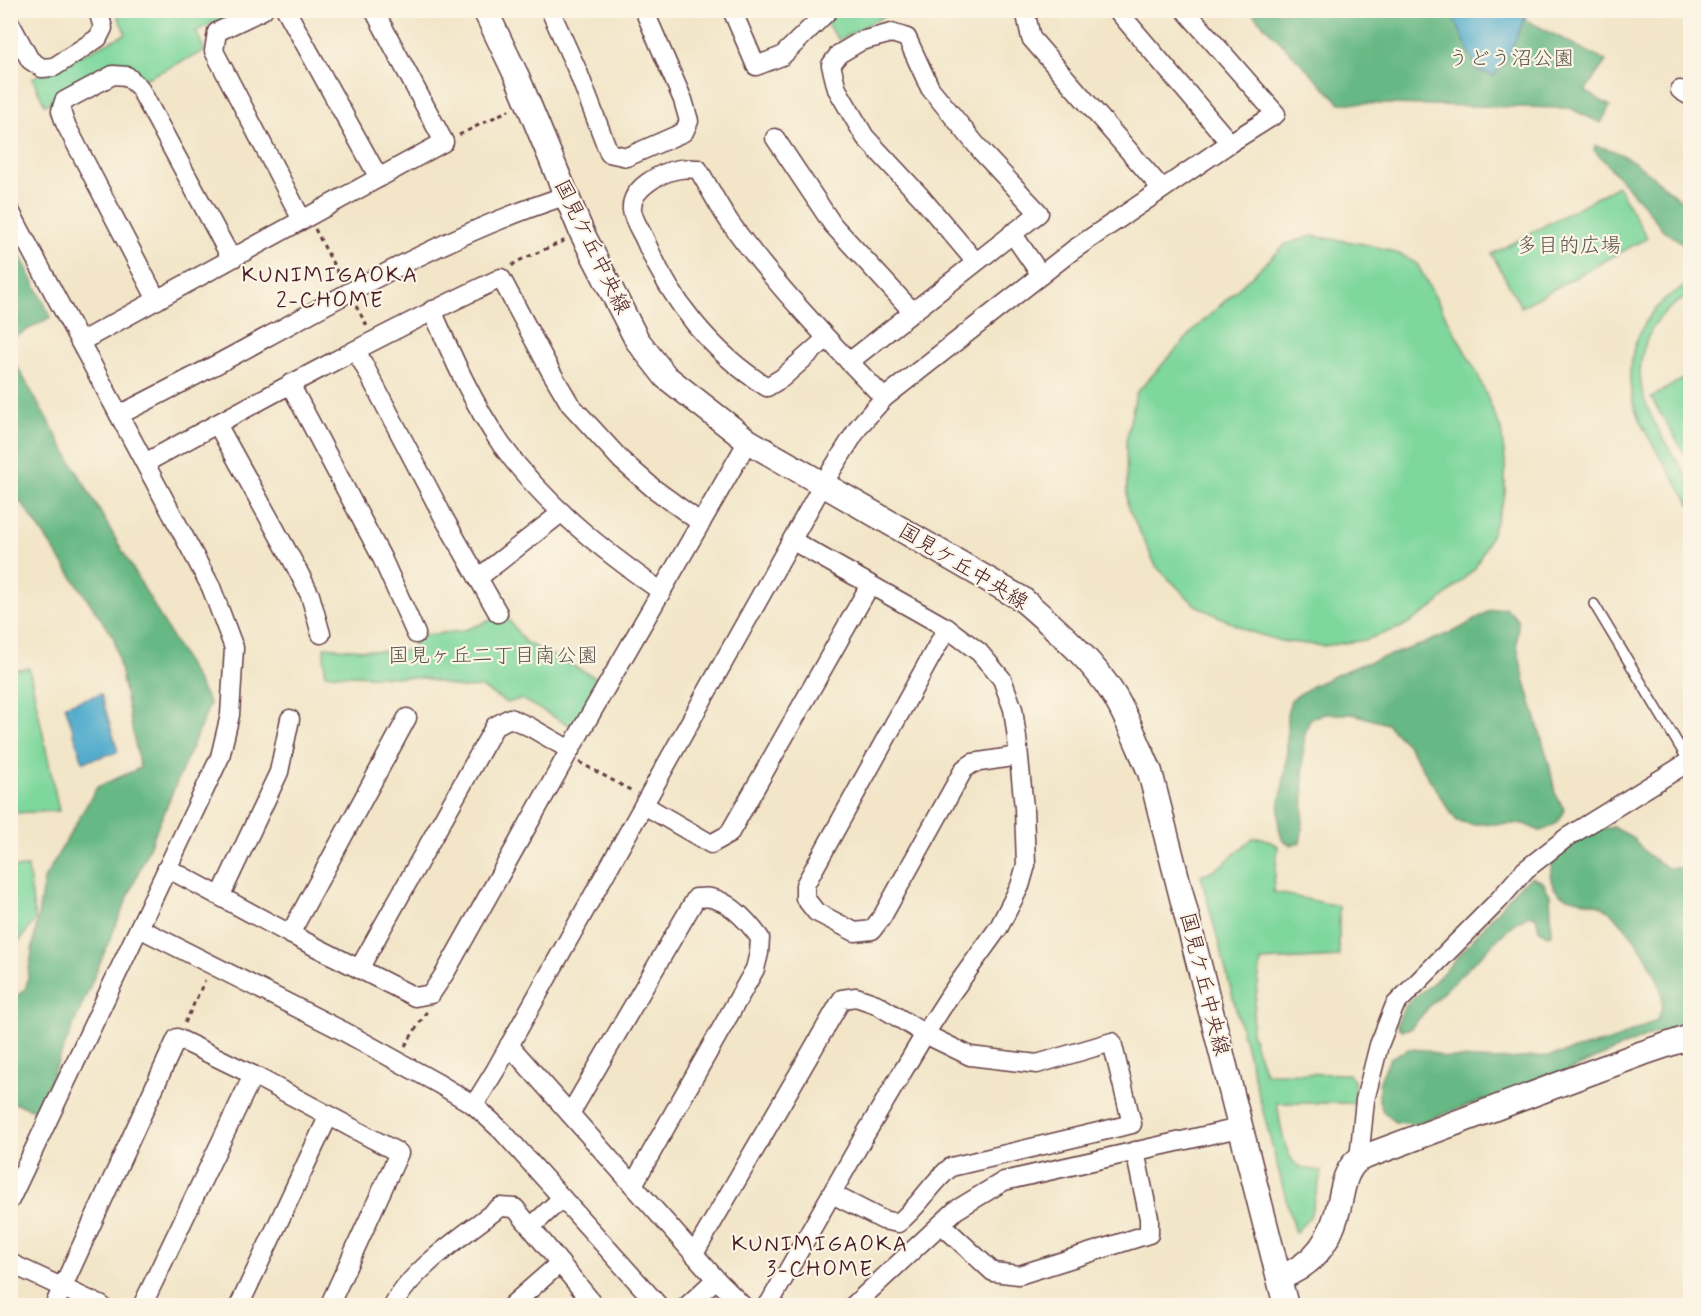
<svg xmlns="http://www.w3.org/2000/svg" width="1701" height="1316" viewBox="0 0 1701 1316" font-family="Mynerve,'Klee One',sans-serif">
<rect width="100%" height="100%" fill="#fcf5e5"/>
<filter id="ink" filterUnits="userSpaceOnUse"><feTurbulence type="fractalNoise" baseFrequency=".0167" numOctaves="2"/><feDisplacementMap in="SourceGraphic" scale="12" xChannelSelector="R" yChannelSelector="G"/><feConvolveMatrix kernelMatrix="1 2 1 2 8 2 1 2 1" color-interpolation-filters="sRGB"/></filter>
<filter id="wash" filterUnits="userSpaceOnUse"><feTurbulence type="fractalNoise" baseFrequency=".008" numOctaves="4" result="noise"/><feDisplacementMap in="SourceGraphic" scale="24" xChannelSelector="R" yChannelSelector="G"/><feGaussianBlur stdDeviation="1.35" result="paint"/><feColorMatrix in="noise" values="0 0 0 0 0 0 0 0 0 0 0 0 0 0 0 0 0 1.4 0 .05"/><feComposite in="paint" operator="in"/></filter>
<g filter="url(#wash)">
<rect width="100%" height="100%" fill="#f2e5c8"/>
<g fill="#7ed79d" stroke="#647b64" stroke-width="1.5">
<polygon points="115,11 240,11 196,31 205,51 138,82 130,65 45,105 32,78 126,34"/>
<polygon points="837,11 894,11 839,40 826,23"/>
<polygon points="1618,186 1647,238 1521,307 1492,254"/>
<path d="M1312,236C1345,242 1390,244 1417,264L1477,373L1501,430L1505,461V495L1492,533L1475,568L1434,607L1402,627L1365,640L1323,646L1281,641L1248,631L1195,605L1156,566L1127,505L1126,441L1136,393L1196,328L1286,244Z"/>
<path d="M1690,284V296C1674,302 1657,317 1650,333C1626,381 1650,417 1675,458C1680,466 1689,477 1690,486C1691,492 1691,499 1690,505C1674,477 1654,450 1640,421C1615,369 1638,307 1690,284Z"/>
<polygon points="1690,374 1690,462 1651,398"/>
<polygon points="505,615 525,642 603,681 576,729 521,699 507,703 481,687 461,688 423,678 325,674 324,647 393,652 410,650 417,639 425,635 462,631"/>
<polygon points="29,668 59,811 11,813 11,670"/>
<path d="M1253,838H1263L1278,846L1273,892L1339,906V957L1261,961L1251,1033L1265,1073L1348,1074L1354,1079L1355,1103H1277C1280,1119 1283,1156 1298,1166C1304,1169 1315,1170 1322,1171L1310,1217L1295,1233L1201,876L1221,866Z"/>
<polygon points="28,867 35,920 11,952 11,868"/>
</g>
<g fill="#66b884" stroke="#586c58" stroke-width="1.5">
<polygon points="1250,11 1451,11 1477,70 1506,61 1524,19 1606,61 1585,91 1610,106 1601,123 1569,108 1340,103"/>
<path d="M1595,146C1634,151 1658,186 1690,206V248L1663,230L1644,205L1594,150Z"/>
<polygon points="11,237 51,317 11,339 10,238"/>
<polygon points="10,354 210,704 37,1111 11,1102 10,1002 26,988 44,879 97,787 140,768 114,638 22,503 11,502"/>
<path d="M1505,607L1518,620L1517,646L1525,682L1549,763L1555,793L1564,809C1561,823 1553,827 1540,831L1524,824H1472L1457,821L1449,810L1408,745L1387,724L1353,714H1323L1310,719C1308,726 1304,733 1304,741C1301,776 1307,809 1300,843L1291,845L1282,839L1279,828V809L1287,759V715L1291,700L1312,686L1354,667L1423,644L1461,628L1489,611Z"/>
<path d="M1613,827L1632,837L1647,854L1668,868H1690V1022L1654,1033L1563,1073L1415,1124L1395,1122L1383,1111L1379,1101V1083L1390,1058L1408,1049L1426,1050L1443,1057L1494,1060L1550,1056L1614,1040L1657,1020C1658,1016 1662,1011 1662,1007C1667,979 1624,916 1599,905C1588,901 1567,899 1559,893C1548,884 1548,868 1557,856C1561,850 1587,835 1595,831C1601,829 1608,828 1613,827Z"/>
<path d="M1531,877L1543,882L1550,895L1552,935L1548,936L1539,929L1536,916L1529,915L1513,924L1434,1001L1410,1029L1401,1030L1397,1025C1405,996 1421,996 1439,977C1466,949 1491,918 1516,889Z"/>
</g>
<g fill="#4daacc" stroke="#4c647c" stroke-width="1.5">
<polygon points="1451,11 1528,11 1506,61 1494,76 1477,70"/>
<polygon points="101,694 118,752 83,762 65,705"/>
</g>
</g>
<g filter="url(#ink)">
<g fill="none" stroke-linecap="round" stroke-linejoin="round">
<defs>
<polyline id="lane" points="1594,604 1689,762"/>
<g id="street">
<polyline points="263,10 217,32 214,51 302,220"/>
<polyline points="286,10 379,178"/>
<polyline points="550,10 578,72 609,153 627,157 684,132 689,121 683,100 644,10"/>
<polyline points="732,10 756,66 782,56 829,10"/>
<polyline points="1025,10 1031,38 1162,189"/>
<polyline points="1117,10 1230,143"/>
<polyline points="10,23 30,60 42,68 54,67 98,38 103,28 98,10"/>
<polyline points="1680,90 1690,96"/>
<polyline points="775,138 833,225 912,311"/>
<polyline points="10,211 211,587 234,648 230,715 220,757 10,1200"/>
<polyline points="1012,233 1041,275"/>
<polyline points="157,300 65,123 61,111 64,101 113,75 127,76 139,87 231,258"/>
<path d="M432,310C452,356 473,404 501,444C544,504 602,550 662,592"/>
<path d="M827,338L782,378L767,387C712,353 670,300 645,240C641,231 633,220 632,210C630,188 661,172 680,169C686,168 693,169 698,169C709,187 719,207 731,224C777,287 831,343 884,398"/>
<polyline points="80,342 444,142 374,10"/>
<polyline points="356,350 445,520 498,613"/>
<polyline points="849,362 1039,213 982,152 930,88 907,38 892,33 861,41 839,54 831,65 837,89 865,137 920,196 975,261"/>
<polyline points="290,384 382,558 416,634"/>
<path d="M119,415C168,390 217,365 265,338C362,285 459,230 565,196"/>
<polyline points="217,424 296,567 310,595 321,634"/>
<path d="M145,463C262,399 380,335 501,278L550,370L570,404L621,460L653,488L701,523"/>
<polyline points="478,578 561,513"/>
<polyline points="947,628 805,885 805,898 816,912 855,932 872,930 882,917 964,769 973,763 1018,756"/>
<polyline points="644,805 711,844 729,834 870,585"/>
<polyline points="167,868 290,934 415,997 431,994 445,973 567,755 748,441"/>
<polyline points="221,895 279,772 290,719"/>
<polyline points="139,928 343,1031 439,1084 474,1105 502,1131 659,1306"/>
<polyline points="290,934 407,718"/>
<polyline points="359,969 495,726 510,718 530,727 570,750"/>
<polyline points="509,1045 716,1279 743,1306"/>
<polyline points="474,1105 495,1071 823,484 860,425 884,398 1073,250 1230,143 1276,114 1185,10"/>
<path d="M570,1114L696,898C701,898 707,897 711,898C731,902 749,923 760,938L759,953L755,969L633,1185"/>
<polyline points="1359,1159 1365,1100 1379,1045 1395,1005 1498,901 1525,870 1566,838 1690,761"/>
<polyline points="941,1224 993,1272 1019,1275 1149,1234 1149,1218 1135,1151"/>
<polyline points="531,1227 562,1198"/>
<path d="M694,1254L842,999L856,997L876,1004L925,1034L970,1056L1037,1064L1112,1042L1132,1124L951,1167C930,1184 919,1207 898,1223L883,1220L832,1194"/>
<polyline points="10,1263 102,1306"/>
<polyline points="54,1306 177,1038 253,1075 399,1153 329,1306"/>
<polyline points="142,1306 253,1075"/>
<polyline points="239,1306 329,1115"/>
<path d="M393,1306C411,1269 467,1233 500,1207L515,1208L595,1306"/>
<polyline points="511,1306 560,1263"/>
<polyline points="687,1306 716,1279"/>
<polyline points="766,1306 769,1304 866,1133 925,1034 950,995 999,927 1020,886 1026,865 1024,808 1017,738 1013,709 1002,679 979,652 947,628 793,541"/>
<polyline points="853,1306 956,1210 1004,1181 1239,1128"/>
</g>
<g id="secondary">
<path d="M485,10L518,79L582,233L637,340L666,377L748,441L1022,599C1055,628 1092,659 1115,697C1129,721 1139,747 1150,772L1286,1306"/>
<path d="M1279,1278C1316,1264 1332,1239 1340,1201C1344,1184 1345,1170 1359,1159L1643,1053L1690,1037"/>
</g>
</defs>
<use href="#lane" stroke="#633d43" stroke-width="12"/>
<use href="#street" stroke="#633d43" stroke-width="21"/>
<use href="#secondary" stroke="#633d43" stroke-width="27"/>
<g stroke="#633d43" stroke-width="3" stroke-dasharray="4.5 4.5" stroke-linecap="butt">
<polyline points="459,135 509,110"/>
<polyline points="315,229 341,279"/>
<polyline points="512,266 516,262 566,240"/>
<polyline points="356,306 367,326"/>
<polyline points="579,762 634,792"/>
<polyline points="185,1023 205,980"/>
<polyline points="405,1046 427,1011"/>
</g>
<use href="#lane" stroke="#fff" stroke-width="9"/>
<use href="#street" stroke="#fff" stroke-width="18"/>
<use href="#secondary" stroke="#fff" stroke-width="24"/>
</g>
</g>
<g text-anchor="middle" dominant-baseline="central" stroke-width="4.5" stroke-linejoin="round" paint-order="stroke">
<g font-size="21" fill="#5a564d" stroke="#fcf5e5">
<text x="1511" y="59">うどう沼公園</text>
<text x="1569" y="246">多目的広場</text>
<text x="493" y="656">国見ヶ丘二丁目南公園</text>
</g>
<g font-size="21" fill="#4a1f2b" stroke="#fcf5e5">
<text transform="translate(592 247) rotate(64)">国見ケ丘中央線</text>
<text transform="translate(963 567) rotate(31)">国見ケ丘中央線</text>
<text transform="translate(1204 984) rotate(76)">国見ケ丘中央線</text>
</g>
<g font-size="22" letter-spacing="1.5" fill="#4a1f2b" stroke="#fcf5e5">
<text x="330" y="276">KUNIMIGAOKA<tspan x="330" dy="25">2-CHOME</tspan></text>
<text x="820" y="1245">KUNIMIGAOKA<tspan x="820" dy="25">3-CHOME</tspan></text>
</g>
</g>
<rect width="1701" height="1316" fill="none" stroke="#fcf5e5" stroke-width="36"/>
</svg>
